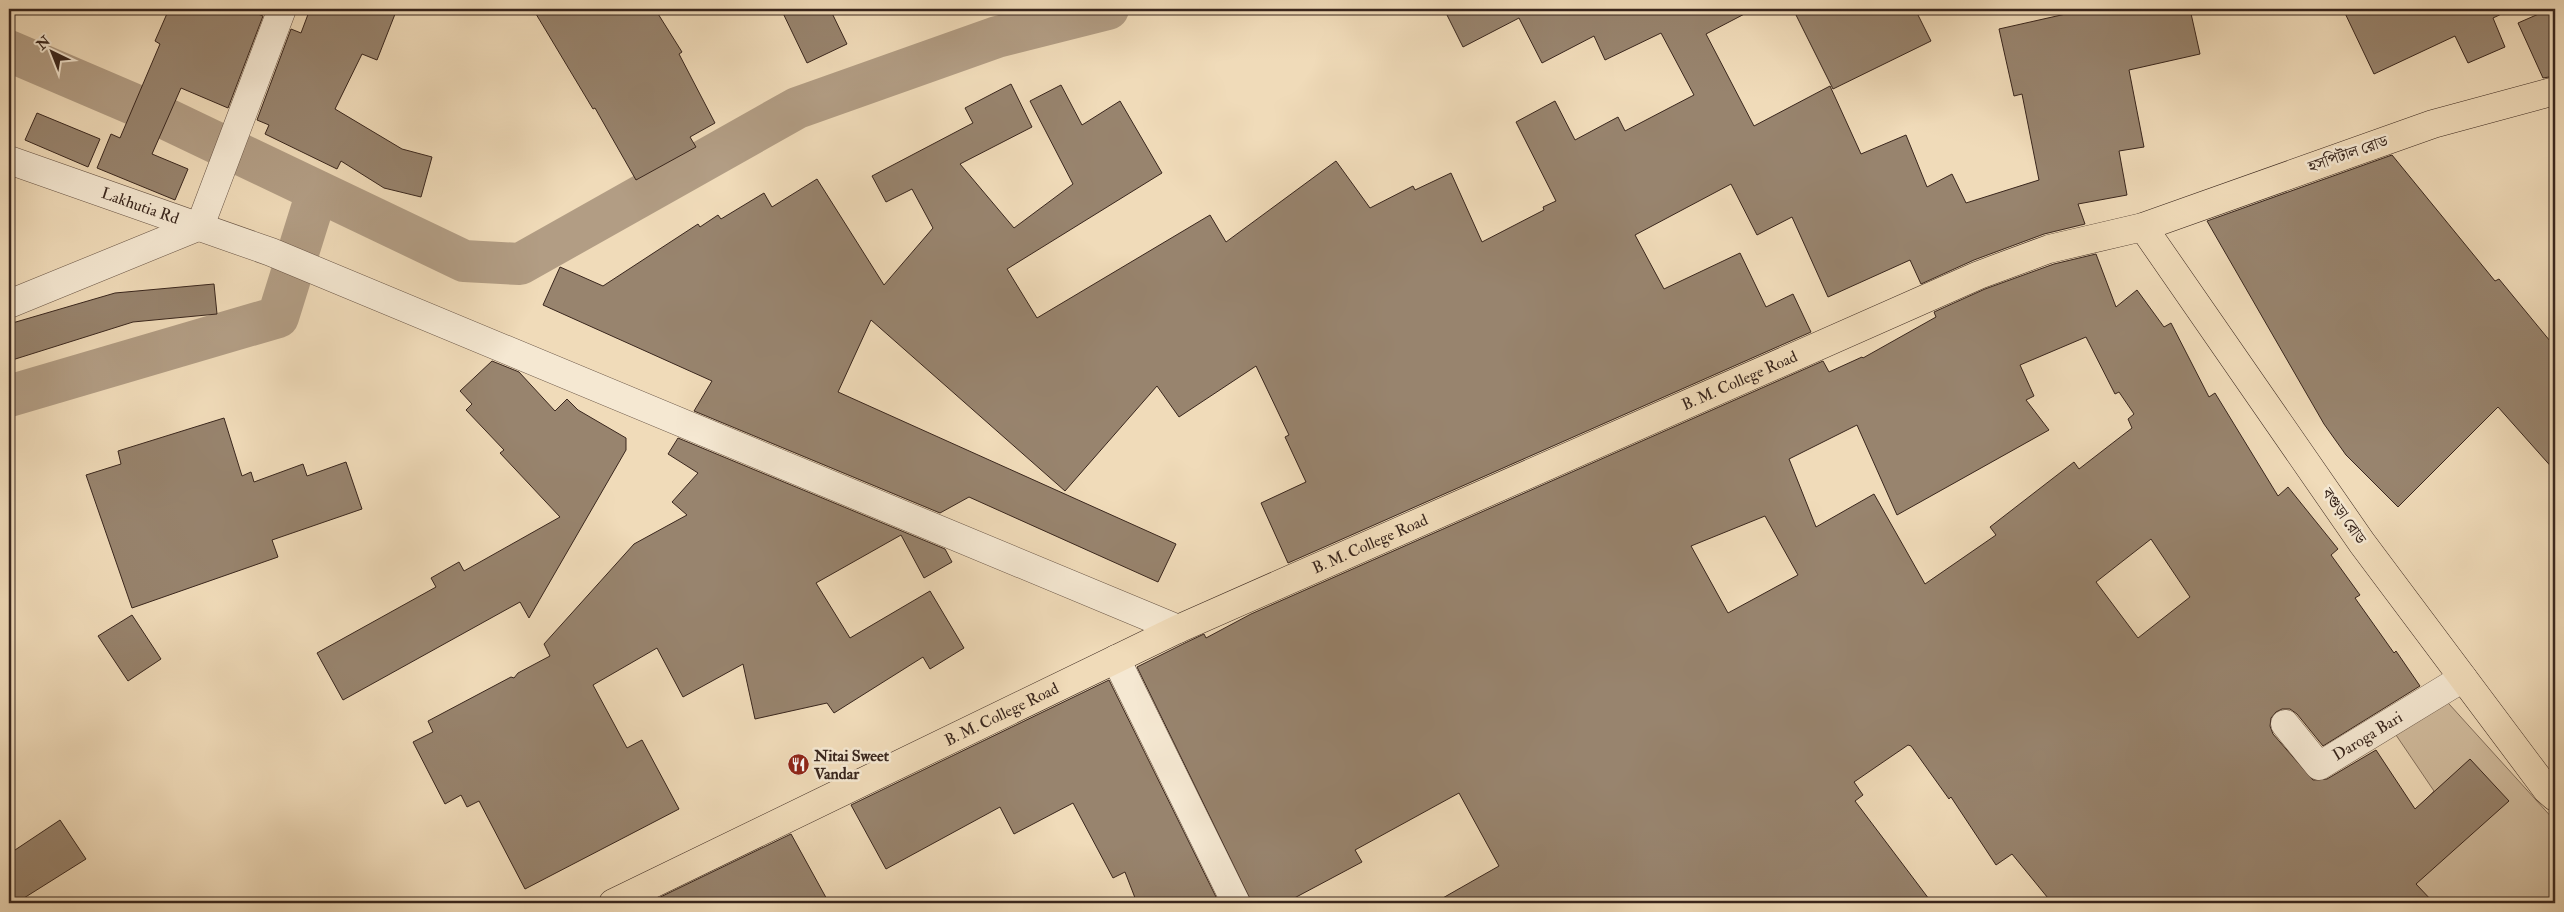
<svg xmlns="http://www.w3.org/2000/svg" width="2564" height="912" viewBox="0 0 2564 912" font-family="'IM FELL Double Pica','Noto Serif Bengali',serif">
<rect width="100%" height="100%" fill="#f0dbb9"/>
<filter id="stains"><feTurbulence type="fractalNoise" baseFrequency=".004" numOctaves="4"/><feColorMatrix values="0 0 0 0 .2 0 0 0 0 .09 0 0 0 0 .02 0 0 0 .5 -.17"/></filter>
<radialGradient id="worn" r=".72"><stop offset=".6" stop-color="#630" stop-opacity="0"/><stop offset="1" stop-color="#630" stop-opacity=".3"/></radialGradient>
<polygon fill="#d1bc9e" stroke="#85715e" points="2440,694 2555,821 2555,903 2387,903 2407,883 2383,843 2434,791 2396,735"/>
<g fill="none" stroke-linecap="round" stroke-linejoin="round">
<g stroke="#b29d84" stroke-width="42">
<polyline points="9,51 154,113 464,261 520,264 797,108 997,37 1108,9"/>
<polyline points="9,396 278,317 317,192"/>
</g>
</g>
<g fill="#98846e" stroke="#39261d" fill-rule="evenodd">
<polygon points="169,9 245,9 263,16 228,108 181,88 152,154 188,169 175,200 97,168 111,134 120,138 160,44 155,41"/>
<polygon points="310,9 397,9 377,60 362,54 335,109 402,149 432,157 421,197 384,188 341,161 337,169 265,134 269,125 257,120 291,29 301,33"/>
<polygon points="533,9 655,9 682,52 679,54 715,123 690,137 696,147 636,180 595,108 593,109"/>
<polygon points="781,9 830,9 847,44 807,63"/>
<polygon points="1444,9 1754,9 1706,34 1754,126 1830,86 1861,154 1906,135 1927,187 1952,174 1966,203 2039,180 2022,94 2014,96 1999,29 2088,9 2190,9 2200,54 2129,70 2144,147 2119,151 2127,195 2078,204 2085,224 2044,234 1974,260 1921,284 1910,260 1828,297 1792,217 1757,235 1731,184 1635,235 1664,289 1740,253 1766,307 1793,294 1811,332 1288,563 1261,503 1306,482 1285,437 1289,435 1256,366 1179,417 1157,386 1065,491 871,320 838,392 1176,544 1158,582 969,497 940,513 694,411 712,381 543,305 560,267 603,286 698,224 700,227 718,215 721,219 764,193 772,207 817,179 884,285 933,228 912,189 886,202 872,176 973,123 965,108 1011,84 1032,127 960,164 1014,228 1073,184 1030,101 1061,85 1082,125 1120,101 1162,173 1007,269 1037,318 1210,215 1226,242 1336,161 1370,208 1413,186 1415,190 1451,173 1482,242 1544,210 1543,207 1556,201 1516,122 1555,101 1575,140 1618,117 1625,131 1694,95 1661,33 1605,60 1594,36 1542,63 1519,18 1463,47"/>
<polygon points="1793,9 1915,9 1931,41 1833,89"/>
<polygon points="2343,9 2512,9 2493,18 2505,47 2468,63 2455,36 2374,74"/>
<polygon points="2550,9 2555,9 2555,76 2543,78 2518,23"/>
<polygon points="37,113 100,139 88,167 25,140"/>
<polygon points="2392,155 2495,281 2499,279 2555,347 2555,471 2498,407 2398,507 2346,455 2324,424 2207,221"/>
<path d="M2096,254L2116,307L2137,290L2164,327L2171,323L2209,397L2215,393L2278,496L2288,487L2338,549L2331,555L2360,595L2355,598L2394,653L2396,651L2420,686L2323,746L2297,714L2290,709H2282L2276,712L2271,718L2270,726L2273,734L2313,780L2327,779L2376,750L2415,809L2470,759L2509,801L2416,884L2434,903H2052L2012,854L1996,865L1951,797L1949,799L1911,746L1908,745L1854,782L1863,795L1855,801L1932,903H1434L1499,866L1459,793L1355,850L1362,862L1285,903H1252L1137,667L1185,643L1204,634L1206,638L1251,614L1823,361L1829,372L1862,357L1863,358L1936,317L1934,312L1985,289L2054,264ZM2086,337L2115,394L2119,392L2134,414L2128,419L2132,428L2079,469L2074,462L1990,527L1996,535L1925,584L1874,494L1816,527L1789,459L1857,425L1897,515L2049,430L2026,400L2034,396L2020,365ZM1765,516L1798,575L1728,613L1691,546ZM2151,539L2190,597L2138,638L2096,582Z"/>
<polygon points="214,284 217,314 133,322 9,361 9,324 115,293"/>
<polygon points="492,361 519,372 555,411 567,399 578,410 626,438 626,450 529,618 520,602 343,700 317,653 436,587 431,578 459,562 464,571 560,517 500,453 504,450 466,410 472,404 460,391"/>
<polygon points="224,418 242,476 251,472 254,482 303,464 307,476 346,462 362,509 272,540 278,557 132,608 86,475 121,464 118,451"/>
<polygon points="678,438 945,549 952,562 924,578 901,535 816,583 850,638 930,591 964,648 930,669 923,657 834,713 827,703 755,719 743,664 683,697 657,648 593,685 627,748 642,740 679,809 525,889 479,801 467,807 461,795 445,804 413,742 433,732 428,721 511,677 514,678 518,673 550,656 544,644 634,544 687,515 672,502 698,473 668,454"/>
<polygon points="132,615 161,659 128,681 98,636"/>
<polygon points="1109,680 1219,903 1137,903 1125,872 1113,878 1073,803 1014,834 1000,807 886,869 851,805"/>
<polygon points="60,820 86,859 16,903 9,903 9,854"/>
<polygon points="791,834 829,903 648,903"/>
</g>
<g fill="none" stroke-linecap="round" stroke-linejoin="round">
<defs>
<g id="minor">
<path id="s1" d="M9,160L271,252L1178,629"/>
<polyline points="9,304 200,226 282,9"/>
<polyline points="1116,659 1236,903"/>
<path id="s2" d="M2285,724L2319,766L2463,678"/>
</g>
<g id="major">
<polyline points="2143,227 2362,543 2547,790 2555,797"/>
<path id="s3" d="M613,903L1178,629L1979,275L2049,249L2143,227L2433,124L2555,91"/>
</g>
</defs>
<use href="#minor" stroke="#675344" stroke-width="29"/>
<use href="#major" stroke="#39261d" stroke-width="29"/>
<use href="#minor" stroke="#f5e8d2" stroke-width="28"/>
<use href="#major" stroke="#f0dbb9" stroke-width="28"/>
</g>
<defs>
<symbol id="restaurant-disc" viewBox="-11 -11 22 22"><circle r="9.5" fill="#8f2418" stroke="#f5e8d2"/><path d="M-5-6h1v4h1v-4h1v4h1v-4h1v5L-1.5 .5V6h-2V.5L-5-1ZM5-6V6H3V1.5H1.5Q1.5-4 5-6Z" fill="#fff"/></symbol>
</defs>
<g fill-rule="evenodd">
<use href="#restaurant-disc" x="786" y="752" width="25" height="25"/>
</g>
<g text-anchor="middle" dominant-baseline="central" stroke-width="5" stroke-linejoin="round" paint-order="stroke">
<g font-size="16" fill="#39261d" stroke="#f5e8d2">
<text transform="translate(2348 154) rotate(-19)">হসপিটাল রোড</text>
<text stroke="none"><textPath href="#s1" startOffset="139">Lakhutia Rd</textPath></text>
<text stroke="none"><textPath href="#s3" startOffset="1242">B. M. College Road</textPath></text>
<text transform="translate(2344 516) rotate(55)">বগুড়া রোড</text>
<text stroke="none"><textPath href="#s3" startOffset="838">B. M. College Road</textPath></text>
<text stroke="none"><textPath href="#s3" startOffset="432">B. M. College Road</textPath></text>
<text stroke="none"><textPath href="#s2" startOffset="111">Daroga Bari</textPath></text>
</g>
<g font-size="16" font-weight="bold" fill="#39261d" stroke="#f5e8d2" text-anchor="start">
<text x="814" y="756">Nitai Sweet<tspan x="814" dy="18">Vandar</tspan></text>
</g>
</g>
<rect width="2564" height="912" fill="none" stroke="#f0dbb9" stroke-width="30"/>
<rect x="10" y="10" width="2544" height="892" fill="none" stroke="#39261d" stroke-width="2.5"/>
<rect x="15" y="15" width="2534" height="882" fill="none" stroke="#39261d"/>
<g transform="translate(52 52) rotate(317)" stroke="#f5e8d2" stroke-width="4" paint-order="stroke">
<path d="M0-4L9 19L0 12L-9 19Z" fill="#39261d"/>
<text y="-8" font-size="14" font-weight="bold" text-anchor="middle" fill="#39261d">N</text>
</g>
<rect width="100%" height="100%" filter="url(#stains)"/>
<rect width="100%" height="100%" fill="url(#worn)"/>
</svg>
